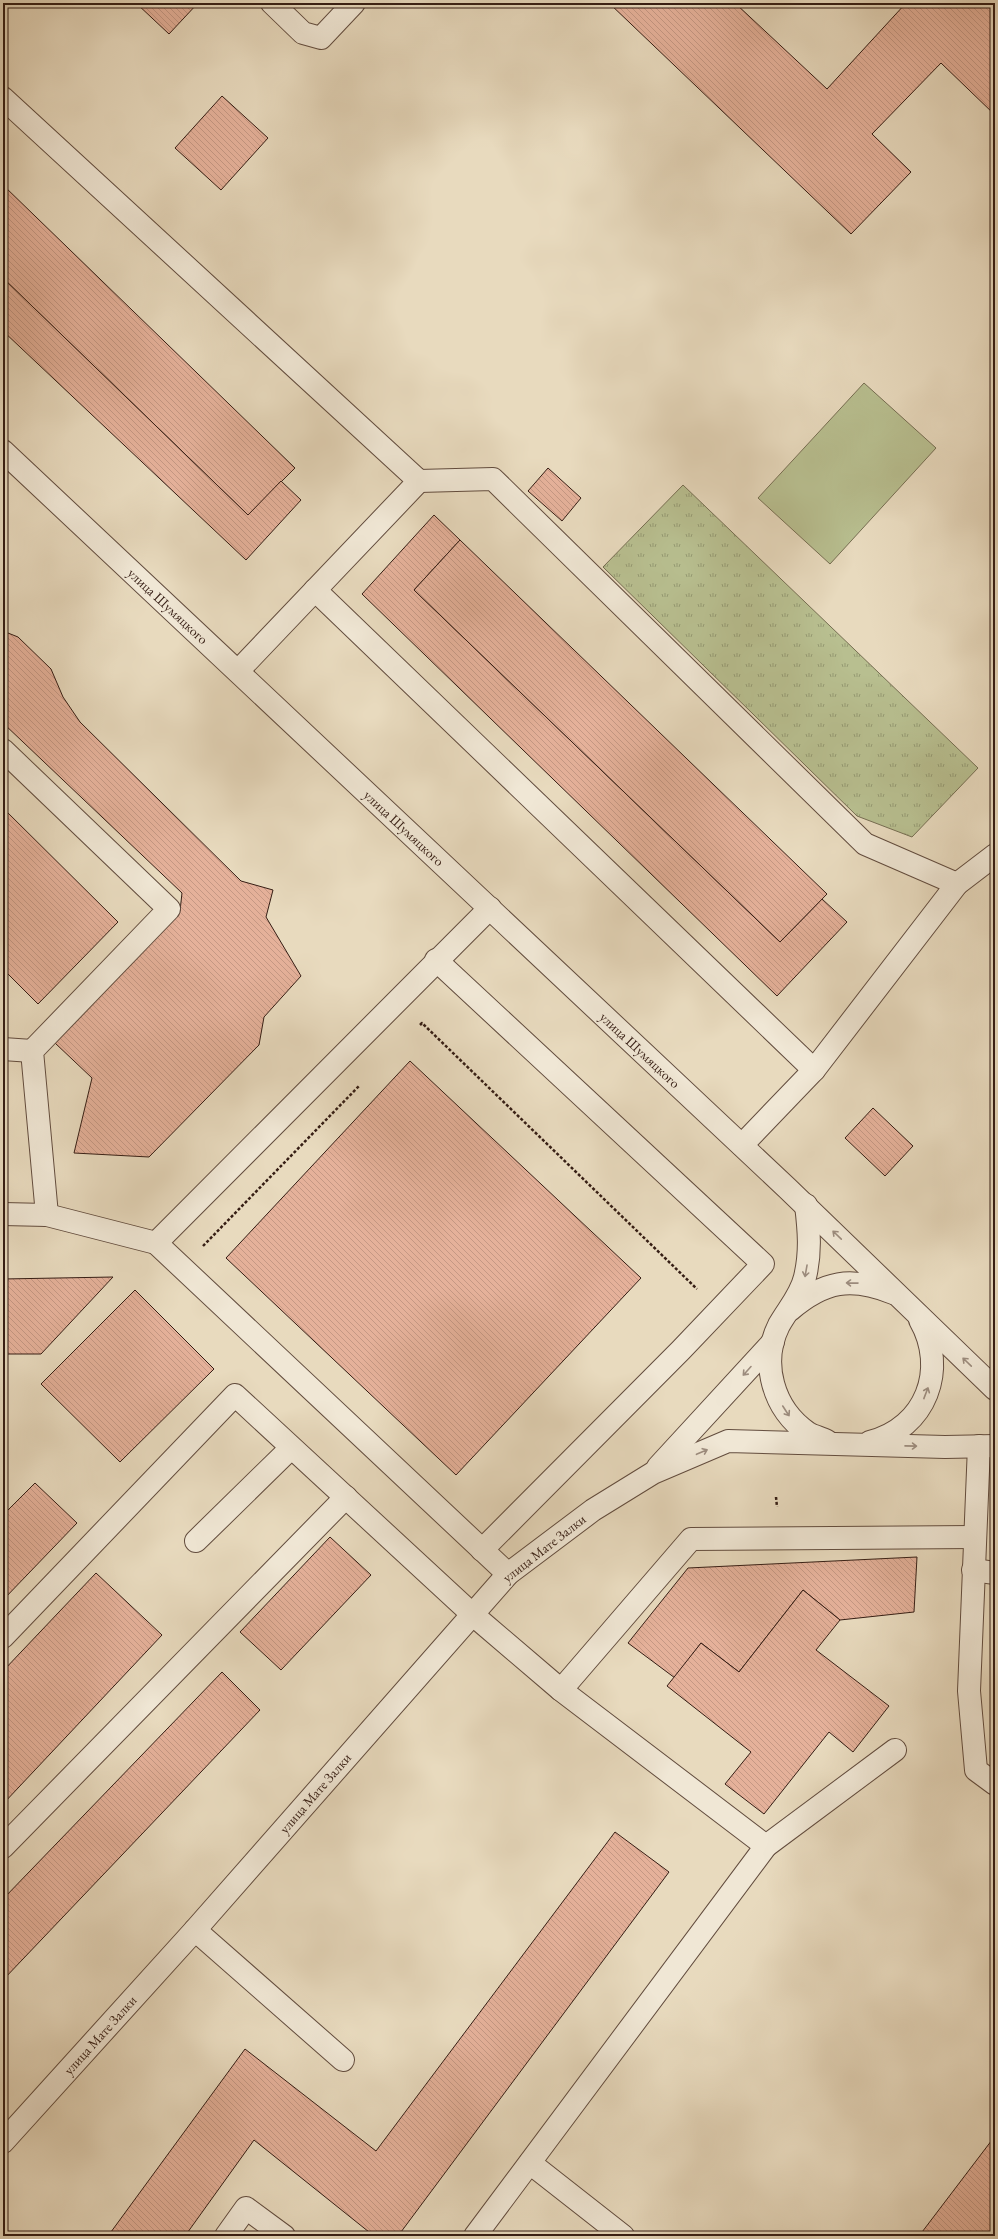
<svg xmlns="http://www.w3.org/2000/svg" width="998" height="2239" viewBox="0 0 998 2239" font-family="'EB Garamond',serif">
<defs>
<pattern id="park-tufts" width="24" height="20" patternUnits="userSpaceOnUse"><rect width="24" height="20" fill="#b8bf90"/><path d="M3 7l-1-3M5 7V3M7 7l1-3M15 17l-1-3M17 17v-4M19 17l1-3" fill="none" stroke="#969b74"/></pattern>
<pattern id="building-back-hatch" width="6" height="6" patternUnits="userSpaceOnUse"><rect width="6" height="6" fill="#e5b19a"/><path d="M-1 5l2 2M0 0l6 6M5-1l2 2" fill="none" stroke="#c59884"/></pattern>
</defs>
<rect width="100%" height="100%" fill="#e8dabe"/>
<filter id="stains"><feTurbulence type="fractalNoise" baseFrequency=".005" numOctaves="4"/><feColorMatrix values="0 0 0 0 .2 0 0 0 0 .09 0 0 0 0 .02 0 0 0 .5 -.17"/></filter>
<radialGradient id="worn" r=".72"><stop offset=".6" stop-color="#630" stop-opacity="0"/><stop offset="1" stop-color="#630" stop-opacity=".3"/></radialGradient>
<polygon fill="url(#park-tufts)" stroke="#766e52" points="683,485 978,768 912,837 857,816 603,567"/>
<polygon fill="#b8bf90" stroke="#766e52" points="864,383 936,448 830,564 758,498"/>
<g fill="url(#building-back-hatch)" stroke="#351d14">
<polygon points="136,3 198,3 169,34"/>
<polygon points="609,3 735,3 827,89 906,3 995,3 995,115 941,63 872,134 911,172 851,234"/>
<polygon points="222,96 268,138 221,190 175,148"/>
<polygon points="3,185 295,468 248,515 3,278"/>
<polygon points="3,278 248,515 281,481 301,500 246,560 3,331"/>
<polygon points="548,468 581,498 562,521 528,491"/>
<polygon points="434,515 460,540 414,590 780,942 822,899 847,922 777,996 362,594"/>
<polygon points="460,540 827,894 780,942 414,590"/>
<polygon points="3,631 18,637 51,669 63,697 80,722 241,881 273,890 266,917 301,976 264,1017 259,1045 149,1157 74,1153 92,1078 55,1043 180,911 182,893 3,723"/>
<polygon points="3,808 118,922 38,1004 3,969"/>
<polygon points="410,1061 641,1278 456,1475 226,1258"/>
<polygon points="873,1108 913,1146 885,1176 845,1138"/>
<polygon points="113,1277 41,1354 3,1354 3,1279"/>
<polygon points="135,1290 214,1369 120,1462 41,1384"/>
<polygon points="35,1483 77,1523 3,1600 3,1515"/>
<polygon points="330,1537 371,1575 281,1670 240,1632"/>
<polygon points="917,1557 914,1612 840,1620 803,1590 739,1672 701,1643 675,1678 628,1643 688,1568"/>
<polygon points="96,1573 162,1635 3,1804 3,1671"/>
<polygon points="803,1590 840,1620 816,1650 889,1706 853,1752 829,1732 764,1814 725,1784 751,1752 667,1686 701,1643 739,1672"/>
<polygon points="222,1672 260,1710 3,1980 3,1899"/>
<polygon points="615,1832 669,1872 398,2236 374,2236 254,2140 185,2236 108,2236 245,2049 376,2151"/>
<polygon points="995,2136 995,2236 919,2236"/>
</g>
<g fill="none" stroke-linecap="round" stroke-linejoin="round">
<defs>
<g id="minor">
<polyline points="272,3 303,33 321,38 354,3"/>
<polyline points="3,98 419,481 493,479 865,844 957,884"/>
<polyline points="3,451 787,1188 995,1389"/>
<polyline points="315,590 814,1070"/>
<polyline points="238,671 419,481"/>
<polyline points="3,750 169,909 32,1051 47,1215"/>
<polyline points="436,960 763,1264 681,1350 482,1550"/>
<polyline points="3,1049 32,1051"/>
<polyline points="742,1145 814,1070 957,884 995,855"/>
<path d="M806,1205C809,1230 811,1252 805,1277C801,1295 788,1309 779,1325C760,1363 773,1409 808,1433C813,1436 821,1438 827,1441"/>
<polyline points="3,1214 47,1215 156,1243 490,908"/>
<polyline points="156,1243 508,1574"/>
<path d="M790,1310C824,1281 851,1276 893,1293"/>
<path d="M870,1442C926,1428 948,1369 920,1320"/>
<polyline points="979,1446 969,1691 976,1770 995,1784"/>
<polyline points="658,1467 773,1342"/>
<polyline points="196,1541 291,1448"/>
<polyline points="973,1570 995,1573"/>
<polyline points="3,1637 235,1395 472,1614 561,1690 766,1846 475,2236"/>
<polyline points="561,1690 691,1539 975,1537"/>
<polyline points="766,1846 895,1750"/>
<polyline points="3,1847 346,1497"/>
<polyline points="195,1930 343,2060"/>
<polyline points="3,2142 195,1930 508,1574 593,1510 653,1473 728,1441 945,1447 995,1446"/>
<polyline points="530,2163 623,2236"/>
<polyline points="226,2236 246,2208 284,2236"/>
</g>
</defs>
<use href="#minor" stroke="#624c3e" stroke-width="24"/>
<g stroke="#351d14" stroke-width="2.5" stroke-dasharray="3 2" stroke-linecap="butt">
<polyline points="420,1025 422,1023 697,1289"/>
<polyline points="203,1246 360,1085"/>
<polyline points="776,1497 777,1507"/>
</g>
<use href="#minor" stroke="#f0e7d5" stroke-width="22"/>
</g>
<defs><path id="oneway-shaft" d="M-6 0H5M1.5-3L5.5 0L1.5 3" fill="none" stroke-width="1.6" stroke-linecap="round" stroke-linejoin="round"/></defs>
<g stroke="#9c8c7e">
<use href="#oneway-shaft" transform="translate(837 1235) rotate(-136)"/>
<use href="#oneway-shaft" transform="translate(806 1271) rotate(100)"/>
<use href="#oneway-shaft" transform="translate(852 1283) rotate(-179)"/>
<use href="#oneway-shaft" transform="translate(967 1362) rotate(-136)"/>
<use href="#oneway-shaft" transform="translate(747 1371) rotate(132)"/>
<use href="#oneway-shaft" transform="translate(926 1393) rotate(-69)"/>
<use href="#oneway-shaft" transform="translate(786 1411) rotate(57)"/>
<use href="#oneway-shaft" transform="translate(911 1446) rotate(1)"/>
<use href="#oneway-shaft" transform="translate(702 1452) rotate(-23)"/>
</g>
<g text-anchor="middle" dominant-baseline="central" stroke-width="3" stroke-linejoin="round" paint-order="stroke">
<g font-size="14" fill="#351d14" stroke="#f0e7d5">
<text transform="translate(168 606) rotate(43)">улица Шумяцкого</text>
<text transform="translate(404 828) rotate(43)">улица Шумяцкого</text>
<text transform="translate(640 1050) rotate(43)">улица Шумяцкого</text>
<text transform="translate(544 1548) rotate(-38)">улица Мате Залки</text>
<text transform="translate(315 1793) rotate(-49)">улица Мате Залки</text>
<text transform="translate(100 2035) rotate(-48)">улица Мате Залки</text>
</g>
</g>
<rect width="998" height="2239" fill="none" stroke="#e8dabe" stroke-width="16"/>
<rect x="4" y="4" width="990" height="2231" fill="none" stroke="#351d14" stroke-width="2"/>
<rect x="8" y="8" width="982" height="2223" fill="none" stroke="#351d14"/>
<rect width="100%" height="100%" filter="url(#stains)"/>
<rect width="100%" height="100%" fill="url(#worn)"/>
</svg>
